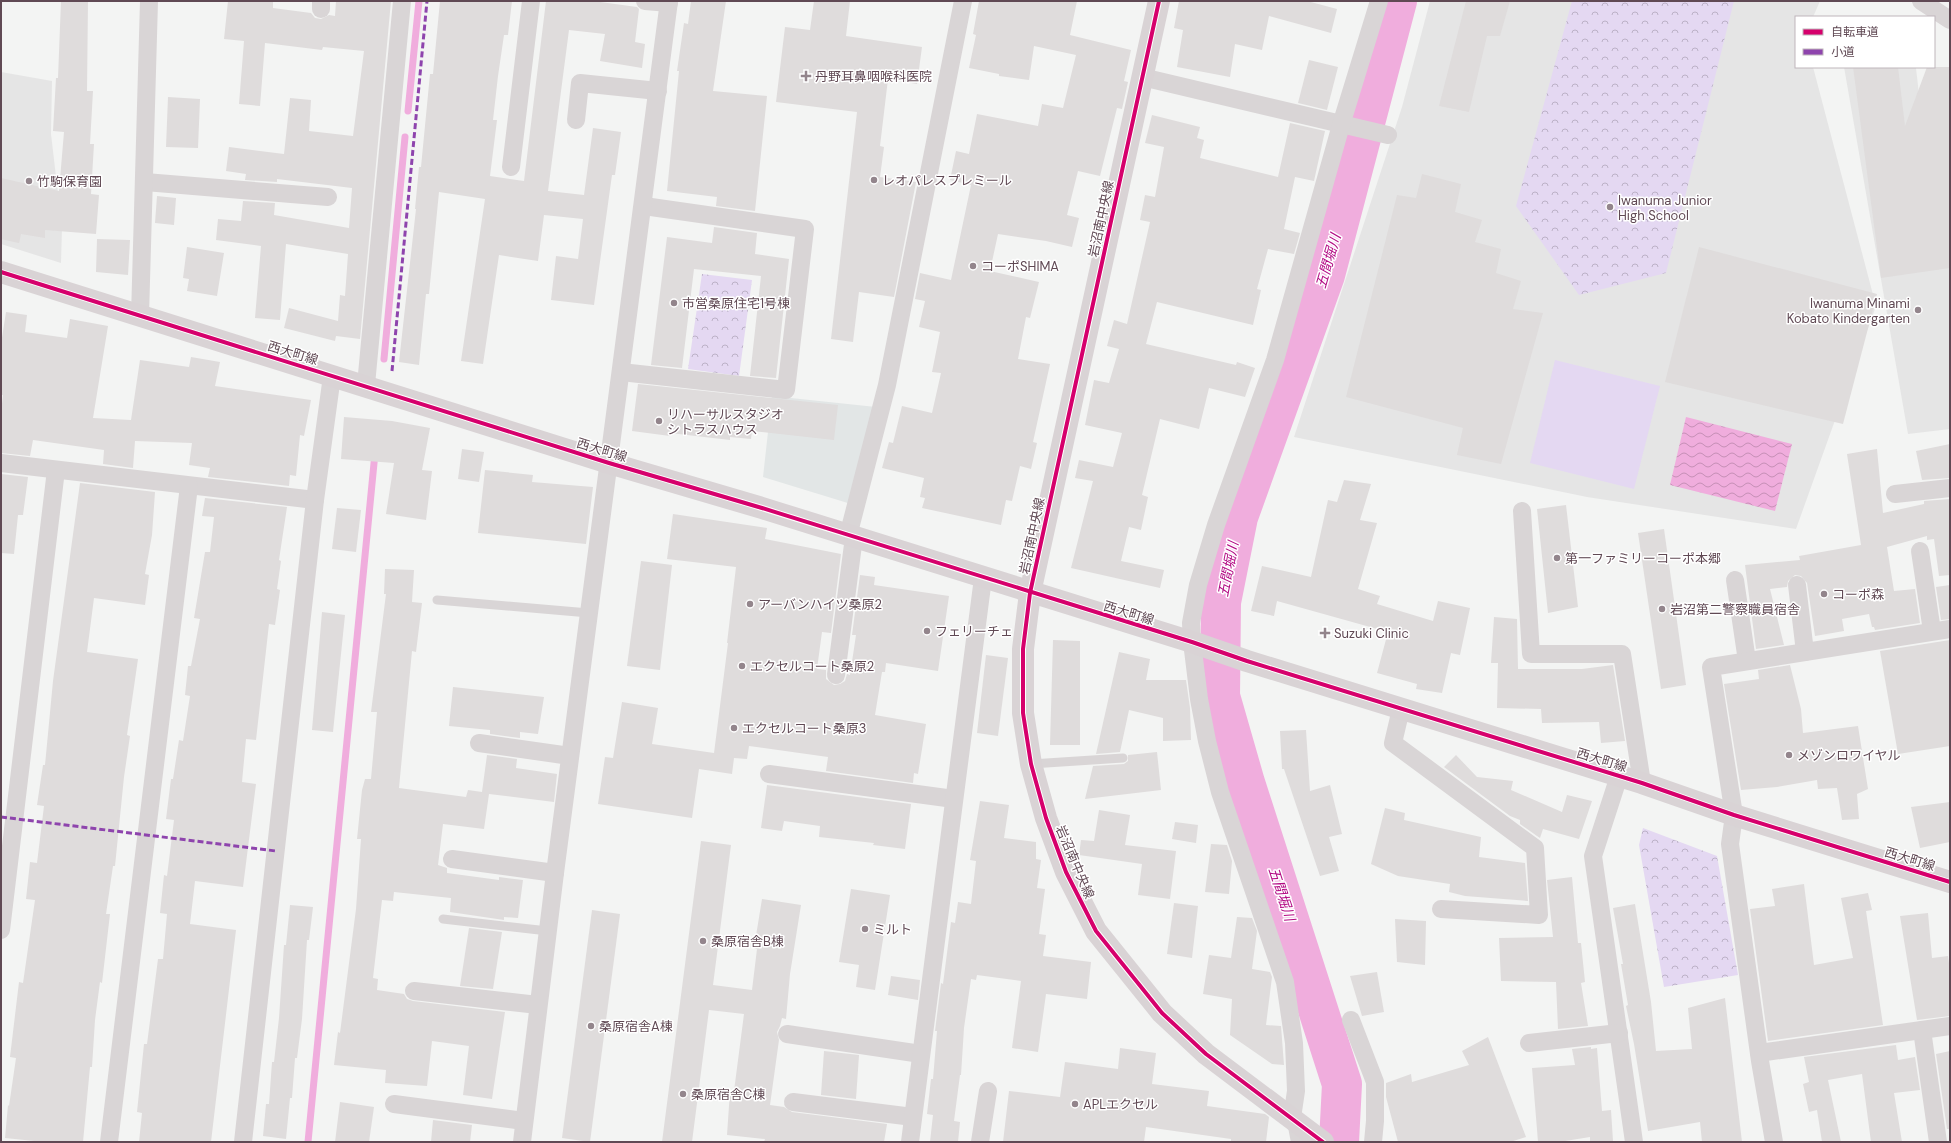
<svg xmlns="http://www.w3.org/2000/svg" width="1951" height="1143" viewBox="0 0 1951 1143" font-family="'DM Sans','Noto Sans JP',sans-serif">
<defs>
<pattern id="park-crowns" width="20" height="18" patternUnits="userSpaceOnUse"><rect width="20" height="18" fill="#e4d8f2"/><path d="M2 6a3 3 0 1 1 6 0M12 15a3 3 0 1 1 6 0" fill="none" stroke="#bcb1c7"/></pattern>
<pattern id="water-waves" width="16" height="10" patternUnits="userSpaceOnUse"><rect width="16" height="10" fill="#f0addd"/><path d="M0 5q4-4 8 0t8 0" fill="none" stroke="#c68fb6"/></pattern>
</defs>
<rect width="100%" height="100%" fill="#f3f4f3"/>
<polygon fill="#e2e6e6" points="772,396 876,407 851,504 763,477"/>
<g fill="#e5e5e5">
<polygon points="1430,1 1820,1 1813,17 1796,17 1796,67 1813,67 1876,306 1796,529 1587,497 1294,437 1402,107"/>
<polygon points="1844,67 1916,68 1930,192 1950,191 1950,429 1908,434"/>
<polygon points="1,72 52,81 51,134 62,228 61,263 1,244"/>
</g>
<g fill="url(#park-crowns)">
<polygon points="1572,1 1734,1 1666,273 1579,295 1516,206"/>
<polygon points="702,274 752,280 739,376 688,369"/>
<polygon points="1643,828 1717,856 1738,975 1664,987 1639,845"/>
</g>
<polygon fill="#e4d8f2" points="1555,360 1660,386 1634,489 1530,463"/>
<polygon fill="url(#water-waves)" points="1686,417 1792,444 1775,511 1670,485"/>
<g fill="none" stroke-linecap="round" stroke-linejoin="round">
<g stroke="#f0addd" stroke-width="7">
<polyline points="408,111 419,1"/>
<polyline points="384,359 405,137"/>
<polyline points="308,1142 375,453"/>
</g>
<polyline stroke="#f0addd" stroke-width="40" points="1339,1142 1342,1084 1245,783 1220,696 1221,602 1238,517 1325,275 1397,1"/>
</g>
<g fill="#dfdcdc">
<polygon points="61,1 88,1 87,91 93,91 90,144 94,144 91,194 99,195 96,234 45,230 45,238 21,234 19,243 1,239 1,178 59,191 64,132 53,131 56,78 58,78"/>
<polygon points="228,1 273,1 273,8 311,13 315,18 321,19 329,15 335,16 336,1 391,1 360,339 336,336 335,341 284,328 289,308 338,321 340,295 345,296 348,254 286,244 280,320 255,318 261,246 216,240 218,219 241,221 243,201 275,203 274,215 349,228 352,188 277,179 277,182 245,180 246,174 226,171 229,147 284,154 290,98 311,100 309,131 353,136 364,51 323,47 322,50 265,43 260,106 239,104 244,41 224,39"/>
<polygon points="440,1 512,1 508,35 504,35 498,76 493,120 497,120 490,176 524,181 546,1 593,1 637,7 639,9 635,42 645,44 642,68 600,61 605,34 569,30 548,191 584,195 593,128 621,132 615,175 612,175 594,305 551,300 556,256 578,259 583,219 544,215 538,261 499,255 483,364 461,361 485,199 439,192 429,294 426,294 419,365 399,362 416,209 415,209 419,167 421,167 430,74 433,74"/>
<polygon points="691,1 726,1 713,91 767,96 755,211 716,206 717,197 667,191 679,71 677,71 684,23 688,24"/>
<polygon points="814,1 850,1 846,36 922,47 917,84 888,79 880,146 884,147 880,177 916,182 894,297 859,292 853,342 831,339 857,112 776,102 785,27 810,30"/>
<polygon points="979,1 1077,1 1070,35 1131,50 1124,81 1128,82 1122,109 1117,108 1100,176 1078,171 1067,215 1079,218 1072,247 1046,241 998,234 990,271 1039,282 1030,318 1026,317 1018,359 1050,364 1033,442 1037,443 1031,469 1020,466 1012,501 1006,500 1001,525 922,508 925,498 920,497 924,478 882,468 889,442 893,443 902,406 932,413 941,373 932,372 940,332 919,327 925,301 915,299 920,273 951,280 971,185 950,180 956,151 969,154 977,114 1038,126 1042,104 1063,108 1076,55 1034,46 1029,80 999,76 999,74 969,68 976,35 973,34"/>
<polygon points="1179,1 1307,1 1337,9 1331,33 1269,16 1262,50 1235,44 1230,77 1177,67 1183,30 1174,28"/>
<polygon points="1466,1 1510,1 1500,36 1487,36 1469,112 1439,106"/>
<polygon points="1309,60 1338,67 1327,110 1298,103"/>
<polygon points="1853,67 1898,67 1905,126 1927,67 1950,67 1950,268 1881,278"/>
<polygon points="168,97 200,99 198,148 166,147"/>
<polygon points="1152,115 1200,127 1197,138 1204,140 1200,158 1278,177 1290,123 1325,131 1314,181 1295,177 1284,229 1300,233 1294,254 1268,249 1257,289 1261,290 1253,325 1157,302 1146,344 1236,365 1237,362 1255,368 1245,397 1209,388 1199,429 1160,419 1142,495 1148,497 1141,530 1129,527 1121,561 1164,570 1160,588 1071,568 1093,481 1075,478 1079,460 1113,467 1122,433 1085,425 1094,380 1109,383 1119,349 1107,346 1114,320 1127,324 1150,222 1140,220 1145,195 1155,197 1164,147 1145,143"/>
<polygon points="1422,174 1461,184 1455,212 1482,220 1475,242 1501,249 1496,273 1521,281 1513,309 1543,313 1501,464 1457,455 1463,428 1346,397 1397,195 1416,198"/>
<polygon points="157,196 176,198 174,225 155,223"/>
<polygon points="714,227 757,233 755,254 789,259 776,378 750,376 761,276 694,269 682,368 651,365 667,237 712,243"/>
<polygon points="97,239 130,240 128,275 96,272"/>
<polygon points="187,247 224,253 217,296 187,291 189,279 183,278"/>
<polygon points="1699,247 1877,294 1843,424 1665,382"/>
<polygon points="6,312 27,315 25,332 67,338 70,319 108,326 93,418 131,420 140,360 189,367 191,357 220,362 215,386 311,400 304,436 300,435 296,476 290,475 289,486 208,477 210,468 189,465 192,443 135,441 133,468 103,464 104,450 33,440 30,456 1,453 1,412 3,395 1,395 1,344"/>
<polygon points="638,384 838,405 834,440 752,431 751,439 730,437 730,440 670,433 670,436 632,431"/>
<polygon points="344,417 392,421 430,428 422,470 432,471 426,520 386,514 394,463 341,459"/>
<polygon points="1950,444 1950,478 1922,480 1916,451"/>
<polygon points="462,449 484,452 479,482 458,479"/>
<polygon points="1877,449 1883,513 1924,504 1924,501 1950,499 1950,575 1939,576 1934,539 1927,540 1927,536 1887,547 1894,591 1915,589 1920,623 1875,630 1874,627 1872,627 1869,614 1842,619 1844,631 1815,636 1807,583 1801,576 1795,575 1788,581 1787,587 1770,589 1784,645 1756,649 1745,565 1800,560 1799,556 1861,545 1847,454"/>
<polygon points="485,470 533,475 532,482 593,487 586,544 478,533"/>
<polygon points="1,474 28,477 23,515 18,515 14,554 1,553"/>
<polygon points="1344,480 1371,484 1360,520 1377,523 1358,589 1380,596 1377,604 1433,621 1438,601 1470,608 1460,655 1451,653 1442,693 1416,689 1417,684 1377,673 1388,632 1277,601 1274,616 1251,611 1262,566 1311,577 1328,500 1337,502"/>
<polygon points="80,483 155,492 152,535 145,574 149,575 145,605 94,598 87,652 138,659 127,735 130,736 124,777 115,866 113,866 106,914 110,914 102,983 100,982 95,1020 92,1067 90,1067 83,1142 44,1142 5,1138 8,1105 9,1106 16,1058 10,1057 19,982 23,983 35,900 26,899 30,862 37,863 44,806 37,805 43,765 45,765 53,681"/>
<polygon points="205,498 287,507 279,560 281,561 277,589 280,590 275,625 269,624 256,740 246,739 242,782 256,784 243,887 195,881 190,924 236,930 211,1142 139,1142 142,1113 137,1112 144,1044 147,1044 158,959 163,959 167,914 160,913 164,875 167,876 174,820 166,819 171,779 173,779 179,740 183,741 190,696 185,695 188,666 191,666 200,619 194,618 205,552 210,552 214,517 202,516"/>
<polygon points="1566,505 1578,607 1548,613 1537,509"/>
<polygon points="337,508 361,510 356,552 332,549"/>
<polygon points="673,514 767,528 765,539 841,554 831,633 822,632 817,669 826,670 826,679 834,685 840,684 845,681 847,674 850,675 856,635 852,635 860,575 875,577 874,585 949,596 938,671 886,663 885,672 882,672 875,715 926,724 918,774 914,773 913,783 826,771 828,757 749,746 747,759 734,758 732,774 699,769 692,818 598,804 605,757 613,758 622,702 658,708 652,744 714,753 728,643 727,643 736,567 667,559"/>
<polygon points="1664,529 1686,685 1661,689 1638,533"/>
<polygon points="641,561 672,565 660,670 627,666"/>
<polygon points="385,569 414,570 412,602 422,603 416,652 412,651 399,788 466,797 468,790 482,792 487,755 517,759 516,768 557,774 554,802 489,794 484,829 443,824 438,865 447,868 447,873 499,880 499,877 523,880 518,918 504,917 504,920 450,912 451,898 394,892 393,901 382,900 373,978 378,979 377,990 404,994 407,999 413,1001 505,1012 492,1099 463,1095 469,1046 432,1041 427,1086 385,1083 386,1070 334,1065 338,1032 340,1033 356,909 361,839 357,839 362,790 365,779 371,779 377,712 371,712 386,594 384,594"/>
<polygon points="1950,585 1950,619 1941,620 1936,587"/>
<polygon points="322,612 345,615 333,732 312,730"/>
<polygon points="1494,617 1517,619 1518,669 1582,669 1613,665 1625,741 1601,743 1599,722 1542,723 1541,709 1497,708 1498,663 1491,663"/>
<polygon points="1053,640 1080,641 1080,745 1050,745"/>
<polygon points="1950,640 1950,746 1898,754 1880,651"/>
<polygon points="1119,652 1150,659 1146,680 1186,680 1190,708 1191,740 1163,741 1163,718 1129,710 1120,752 1096,754"/>
<polygon points="986,655 1008,658 998,736 977,733"/>
<polygon points="1790,665 1801,709 1803,733 1858,726 1868,789 1857,794 1859,819 1842,820 1837,788 1818,789 1817,780 1777,787 1741,790 1724,684 1759,679 1758,670"/>
<polygon points="453,687 544,697 538,734 520,732 520,738 490,734 490,730 449,726"/>
<polygon points="1306,730 1310,791 1330,785 1342,834 1329,837 1339,871 1320,876 1284,769 1282,769 1280,731"/>
<polygon points="1157,752 1161,790 1085,799 1093,766 1124,764 1128,761 1128,755"/>
<polygon points="1456,755 1477,777 1513,781 1511,790 1562,812 1567,795 1592,801 1579,839 1543,829 1540,838 1537,836 1520,824 1520,820 1510,816 1444,767"/>
<polygon points="767,785 911,804 905,849 873,845 874,843 819,837 820,826 784,821 782,831 761,828"/>
<polygon points="980,801 1009,805 1004,838 1036,842 1036,859 1041,860 1037,888 1045,889 1039,934 1046,935 1043,956 1091,962 1087,999 1046,994 1038,1052 1012,1048 1021,981 977,975 976,980 971,979 964,1028 961,1075 960,1075 954,1121 960,1122 958,1142 930,1142 933,1115 927,1114 931,1079 933,1079 937,1031 935,1031 941,983 943,984 951,922 955,923 958,902 971,904 976,861 970,860"/>
<polygon points="1950,802 1950,842 1920,848 1911,807"/>
<polygon points="1385,808 1405,813 1404,820 1481,837 1479,857 1525,863 1528,901 1465,896 1449,892 1450,884 1398,876 1371,864"/>
<polygon points="1099,810 1130,815 1125,845 1176,851 1170,899 1138,895 1142,864 1079,855 1081,840 1094,841"/>
<polygon points="1175,822 1198,825 1196,843 1172,839"/>
<polygon points="701,841 731,845 713,985 752,990 757,949 754,948 762,899 801,905 790,974 786,1019 782,1018 780,1026 777,1032 779,1040 770,1105 784,1107 792,1112 887,1124 884,1142 764,1142 765,1139 727,1135 730,1091 734,1091 744,1014 709,1010 692,1142 662,1142"/>
<polygon points="1211,844 1227,845 1232,861 1229,894 1205,892"/>
<polygon points="1572,877 1578,943 1581,943 1585,982 1581,983 1588,1026 1558,1029 1556,982 1501,981 1499,938 1553,937 1547,880"/>
<polygon points="1804,884 1814,965 1853,958 1841,898 1868,893 1872,910 1866,911 1883,1025 1768,1041 1750,909 1775,906 1772,889"/>
<polygon points="851,889 890,895 875,990 856,987 859,965 839,962"/>
<polygon points="1174,903 1198,906 1192,958 1167,954"/>
<polygon points="1635,904 1651,1002 1656,1051 1692,1049 1688,1008 1725,998 1742,1142 1702,1142 1700,1122 1648,1131 1634,1044 1626,1006 1628,1005 1621,964 1623,964 1613,908"/>
<polygon points="290,905 313,907 309,940 307,940 302,1019 297,1058 295,1058 292,1098 290,1098 286,1139 263,1136 266,1104 269,1104 272,1062 274,1062 279,1018 284,945 286,945"/>
<polygon points="592,910 620,914 590,1142 562,1138"/>
<polygon points="1928,913 1932,958 1948,956 1950,970 1950,1016 1917,1020 1900,916"/>
<polygon points="1237,917 1252,918 1257,931 1252,969 1270,972 1272,977 1266,1025 1281,1026 1284,1065 1272,1064 1230,1035 1232,999 1203,994 1209,955 1231,958"/>
<polygon points="1395,919 1426,921 1425,965 1397,962"/>
<polygon points="469,928 502,932 493,989 460,986"/>
<polygon points="1377,972 1384,1012 1362,1016 1350,976"/>
<polygon points="891,976 920,980 918,1000 888,995"/>
<polygon points="1488,1037 1526,1137 1510,1142 1398,1142 1386,1097 1386,1083 1411,1074 1412,1082 1469,1065 1462,1051"/>
<polygon points="1896,1045 1898,1060 1915,1057 1920,1090 1894,1093 1902,1142 1871,1142 1862,1074 1828,1080 1841,1142 1822,1142 1817,1110 1809,1112 1803,1084 1809,1082 1804,1057"/>
<polygon points="1591,1047 1591,1049 1597,1048 1602,1111 1611,1110 1613,1141 1590,1142 1590,1137 1559,1142 1538,1142 1532,1068 1575,1065 1572,1049"/>
<polygon points="1120,1048 1156,1053 1152,1084 1209,1091 1207,1106 1265,1114 1269,1117 1266,1142 1231,1142 1231,1139 1146,1127 1144,1142 1003,1142 1009,1091 1060,1097 1065,1062 1118,1069"/>
<polygon points="824,1051 859,1055 856,1099 821,1095"/>
<polygon points="1950,1051 1950,1129 1947,1129 1936,1054"/>
<polygon points="340,1102 374,1107 369,1142 335,1142"/>
<polygon points="433,1120 472,1125 470,1142 431,1142"/>
</g>
<g fill="none" stroke-linecap="round" stroke-linejoin="round">
<g stroke="#d9d5d6" stroke-width="9">
<polyline points="437,600 589,613"/>
<polyline points="1031,764 1123,758"/>
<polyline points="443,919 548,931"/>
</g>
<g stroke="#d9d5d6" stroke-width="18">
<polyline points="645,1 669,3"/>
<polyline points="1921,1 1950,20"/>
<polyline points="321,9 321,1"/>
<polyline points="1142,77 1388,135"/>
<polyline points="576,120 580,83 658,91"/>
<polyline points="511,167 531,1"/>
<polyline points="145,182 328,197"/>
<polyline points="140,316 149,1"/>
<polyline points="621,372 786,390 805,229 644,206"/>
<polyline points="366,385 402,1"/>
<polyline points="1,463 315,500"/>
<polyline points="1895,494 1950,488"/>
<polyline points="1522,511 1531,654 1622,654 1642,783"/>
<polyline points="848,536 887,385 963,1"/>
<polyline points="1920,551 1932,631"/>
<polyline points="1735,580 1747,661"/>
<polyline points="1797,585 1805,652"/>
<polyline points="836,675 854,537"/>
<polyline points="1401,709 1393,743 1535,848 1539,915 1441,909"/>
<polyline points="479,743 570,756"/>
<polyline points="769,774 954,799"/>
<polyline points="1619,776 1593,856 1634,1142"/>
<polyline points="452,859 555,873"/>
<polyline points="1,930 56,470"/>
<polyline points="414,991 538,1005"/>
<polyline points="1351,1020 1375,1082 1375,1121 1373,1142"/>
<polyline points="1922,1030 1938,1142"/>
<polyline points="787,1034 921,1054"/>
<polyline points="1529,1043 1619,1033"/>
<polyline points="1759,1053 1950,1026"/>
<polyline points="793,1102 913,1117"/>
<polyline points="394,1104 524,1121"/>
<polyline points="1292,1118 1296,1091 1294,1043 1285,982 1220,792 1207,741 1199,699 1192,642 1191,623 1198,585 1216,525 1275,360 1341,125 1379,1"/>
<polyline points="1296,1121 1300,1142"/>
<polyline points="109,1142 189,486"/>
<polyline points="243,1142 315,500 332,376"/>
<polyline points="522,1142 555,873 669,1"/>
<polyline points="910,1142 983,578"/>
<polyline points="980,1142 988,1091"/>
<polyline points="1774,1142 1760,1061 1730,844 1734,815 1711,667 1950,629"/>
</g>
<g stroke="#d9d3d5" stroke-width="22">
<polyline points="1159,1 1030,593 1023,649 1023,713 1031,764 1046,818 1066,872 1096,931 1162,1013 1206,1054 1323,1142"/>
<polyline points="1,272 609,463 762,508 1192,642 1247,661 1642,783 1734,815 1950,882"/>
</g>
<g stroke="#8e44ad" stroke-width="3" stroke-dasharray="6 3" stroke-linecap="butt">
<polyline points="392,371 427,1"/>
<polyline points="1,817 276,851"/>
</g>
<defs>
<g id="cycleway">
<polyline points="1159,1 1030,593 1023,649 1023,713 1031,764 1046,818 1066,872 1096,931 1162,1013 1206,1054 1323,1142"/>
<polyline points="1,272 609,463 762,508 1192,642 1247,661 1642,783 1734,815 1950,882"/>
</g>
</defs>
<use href="#cycleway" stroke="#fff" stroke-width="6"/>
<use href="#cycleway" stroke="#d6006c" stroke-width="4"/>
</g>
<g fill="#93858c" stroke="#fff" stroke-width="1.5">
<path d="M804 70h4v4h4v4h-4v4h-4v-4h-4v-4h4z"/>
<circle cx="874" cy="180" r="4"/>
<circle cx="29" cy="181" r="4"/>
<circle cx="1610" cy="207" r="4"/>
<circle cx="973" cy="266" r="4"/>
<circle cx="674" cy="303" r="4"/>
<circle cx="1918" cy="310" r="4"/>
<circle cx="659" cy="421" r="4"/>
<circle cx="1557" cy="558" r="4"/>
<circle cx="1824" cy="594" r="4"/>
<circle cx="750" cy="604" r="4"/>
<circle cx="1662" cy="609" r="4"/>
<circle cx="927" cy="631" r="4"/>
<path d="M1323 627h4v4h4v4h-4v4h-4v-4h-4v-4h4z"/>
<circle cx="742" cy="666" r="4"/>
<circle cx="734" cy="728" r="4"/>
<circle cx="1789" cy="755" r="4"/>
<circle cx="865" cy="929" r="4"/>
<circle cx="703" cy="941" r="4"/>
<circle cx="591" cy="1026" r="4"/>
<circle cx="683" cy="1094" r="4"/>
<circle cx="1075" cy="1104" r="4"/>
</g>
<g text-anchor="middle" dominant-baseline="central" stroke-width="3" stroke-linejoin="round" paint-order="stroke">
<g font-size="13" fill="#604954" stroke="#fff" text-anchor="start">
<text x="815" y="76">丹野耳鼻咽喉科医院</text>
<text x="882" y="180">レオパレスプレミール</text>
<text x="37" y="181">竹駒保育園</text>
<text x="1618" y="200">Iwanuma Junior<tspan x="1618" dy="15">High School</tspan></text>
<text x="981" y="266">コーポSHIMA</text>
<text x="682" y="303">市営桑原住宅1号棟</text>
<text x="1910" y="303" text-anchor="end">Iwanuma Minami<tspan x="1910" dy="15">Kobato Kindergarten</tspan></text>
<text x="667" y="414">リハーサルスタジオ<tspan x="667" dy="15">シトラスハウス</tspan></text>
<text x="1565" y="558">第一ファミリーコーポ本郷</text>
<text x="1832" y="594">コーポ森</text>
<text x="758" y="604">アーバンハイツ桑原2</text>
<text x="1670" y="609">岩沼第二警察職員宿舎</text>
<text x="935" y="631">フェリーチェ</text>
<text x="1334" y="633">Suzuki Clinic</text>
<text x="750" y="666">エクセルコート桑原2</text>
<text x="742" y="728">エクセルコート桑原3</text>
<text x="1797" y="755">メゾンロワイヤル</text>
<text x="873" y="929">ミルト</text>
<text x="711" y="941">桑原宿舎B棟</text>
<text x="599" y="1026">桑原宿舎A棟</text>
<text x="691" y="1094">桑原宿舎C棟</text>
<text x="1083" y="1104">APLエクセル</text>
</g>
<g font-size="13" fill="#604954" stroke="#fff">
<text transform="translate(1101 219) rotate(-78)">岩沼南中央線</text>
<text transform="translate(293 353) rotate(17)">西大町線</text>
<text transform="translate(602 450) rotate(17)">西大町線</text>
<text transform="translate(1032 536) rotate(-78)">岩沼南中央線</text>
<text transform="translate(1129 613) rotate(17)">西大町線</text>
<text transform="translate(1602 760) rotate(17)">西大町線</text>
<text transform="translate(1910 859) rotate(17)">西大町線</text>
<text transform="translate(1075 862) rotate(67)">岩沼南中央線</text>
</g>
<g font-size="14" font-style="italic" fill="#b30a84" stroke="#fff">
<text transform="translate(1328 261) rotate(-74)">五間堀川</text>
<text transform="translate(1228 569) rotate(-79)">五間堀川</text>
<text transform="translate(1282 894) rotate(72)">五間堀川</text>
</g>
</g>
<rect width="1951" height="1143" fill="none" stroke="#604954" stroke-width="4"/>
<rect x="1795" y="16" width="140" height="52" fill="#ffffff" stroke="#bfb6bb"/>
<rect x="1803" y="29" width="20" height="6" fill="#d6006c" stroke="#bfb6bb"/>
<text x="1831" y="36" font-size="12" fill="#604954">自転車道</text>
<rect x="1803" y="49" width="20" height="6" fill="#8e44ad" stroke="#bfb6bb"/>
<text x="1831" y="56" font-size="12" fill="#604954">小道</text>
</svg>
